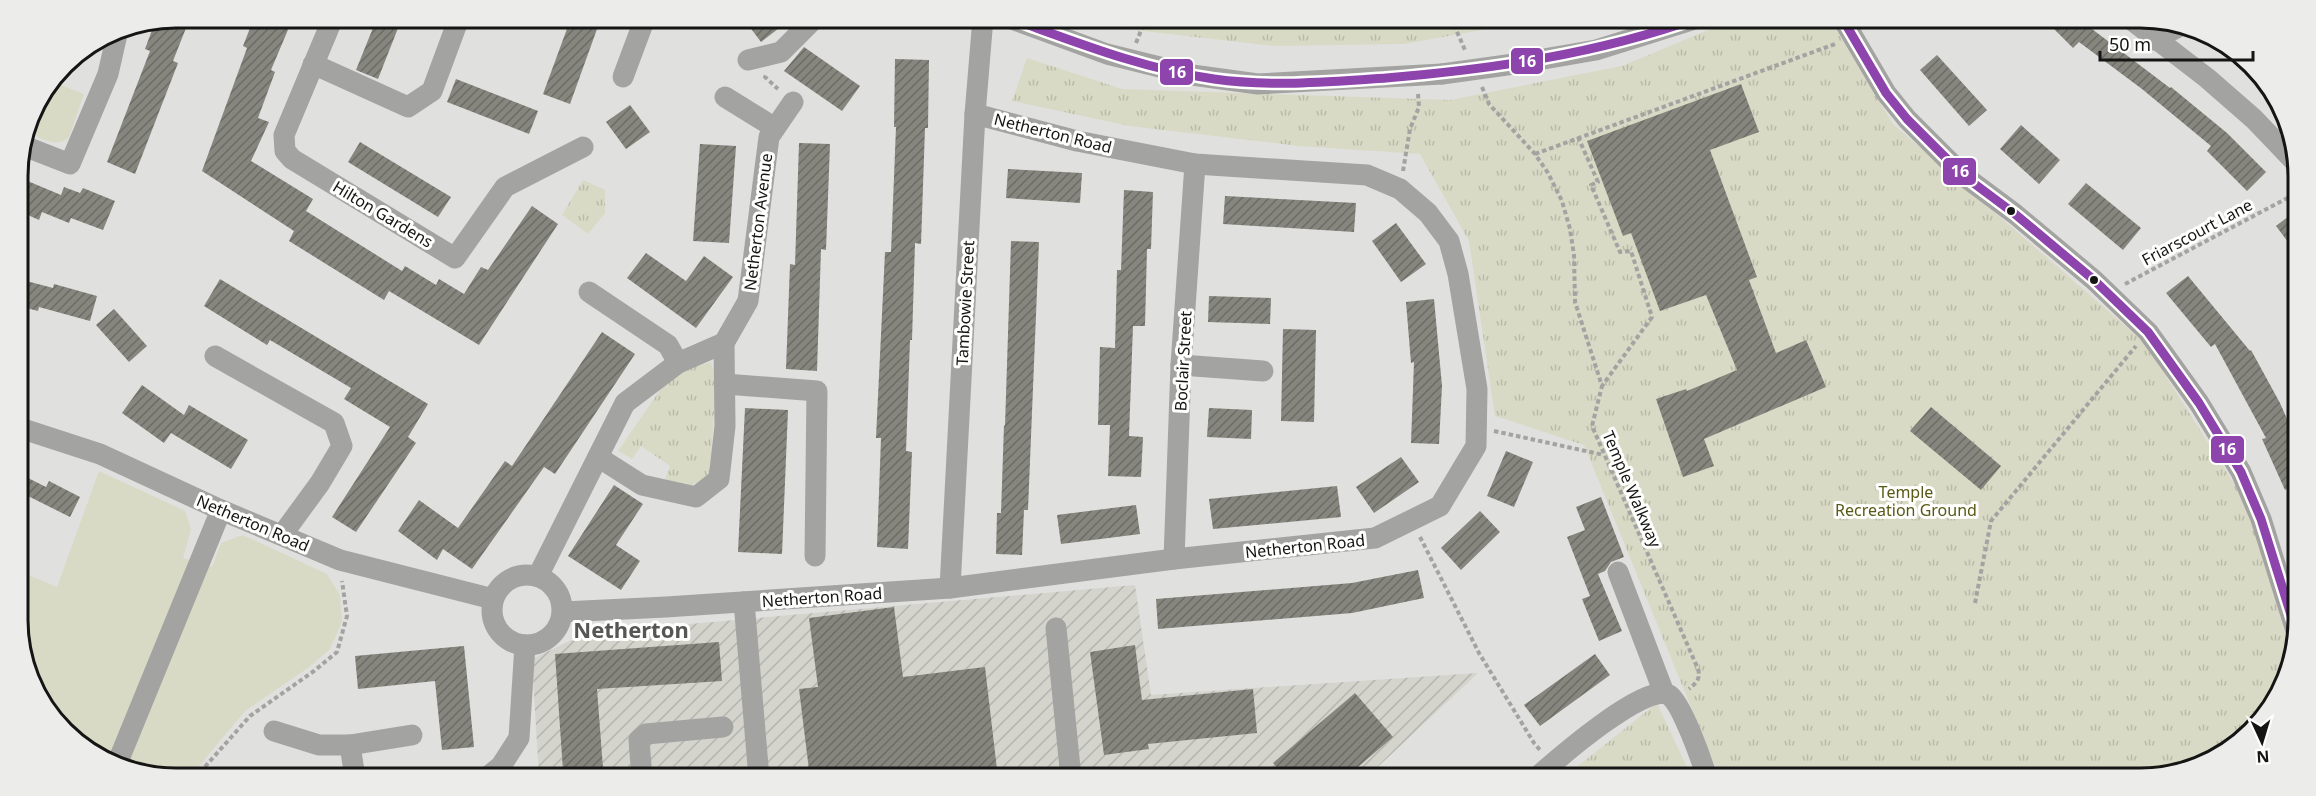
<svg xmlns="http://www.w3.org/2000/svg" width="2316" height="796" viewBox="0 0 2316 796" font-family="'Noto Sans',sans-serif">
<defs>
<pattern id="industrial-furrows" width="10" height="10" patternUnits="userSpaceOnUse" patternTransform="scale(1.5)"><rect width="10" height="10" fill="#d4d4cd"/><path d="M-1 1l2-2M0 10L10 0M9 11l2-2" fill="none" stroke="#b5b5af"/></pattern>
<pattern id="park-tufts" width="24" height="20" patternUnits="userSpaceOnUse" patternTransform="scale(1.5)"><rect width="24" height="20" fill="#d9dac5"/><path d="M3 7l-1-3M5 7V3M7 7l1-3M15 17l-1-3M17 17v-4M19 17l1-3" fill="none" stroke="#b9baa8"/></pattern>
<pattern id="building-hatch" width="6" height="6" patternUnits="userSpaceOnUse" patternTransform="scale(1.5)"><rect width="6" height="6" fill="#86867e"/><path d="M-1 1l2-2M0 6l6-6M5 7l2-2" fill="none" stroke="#6c6c66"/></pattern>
</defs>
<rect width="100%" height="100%" fill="#e0e0de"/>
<polygon fill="url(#industrial-furrows)" points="1135,585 1151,695 1478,673 1366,778 539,778 532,659 586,633"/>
<g fill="#d9dac5">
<path d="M53,82L84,94L69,137C56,149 41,138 27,132L34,106Z"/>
<polygon points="99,471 185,511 191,530 183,558 212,567 221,543 243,535 327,574 340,595 342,622 330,649 308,668 245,711 189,778 176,778 126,770 58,724 21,650 21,572 57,587"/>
</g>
<g fill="url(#park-tufts)">
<polygon points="1129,18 1476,18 1482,30 1404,44 1275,46 1126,29"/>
<polygon points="1737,18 1829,18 1893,124 2144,342 2249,507 2292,658 2290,670 2236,745 2150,778 1720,778 1584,445 1495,416 1469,241 1420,154 1299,146 1129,126 1012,101 1027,58 1122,89 1450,100 1622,66"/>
<polygon points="583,180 605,190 605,213 588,234 562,215"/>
<polygon points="711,362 716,382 710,475 688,487 665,479 670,466 641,446 632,459 618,451 671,374"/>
<polygon points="1657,703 1692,778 1563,778"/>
</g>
<g fill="url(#building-hatch)">
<polygon points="254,18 293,18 271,70 275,72 258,118 269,122 251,161 313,199 306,211 402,271 405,266 436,285 439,279 464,294 481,267 488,270 532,206 558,224 479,345 389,291 384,300 289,241 294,231 202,171 247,48 243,46"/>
<polygon points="377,18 402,18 378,79 356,70"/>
<polygon points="571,18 601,18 570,104 543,94"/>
<polygon points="743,18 792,18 761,42"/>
<polygon points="2043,18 2104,18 2092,29 2170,88 2171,87 2227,133 2266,172 2247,191 2207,151 2211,146 2142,89 2079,42 2073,48"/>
<polygon points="165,20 186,28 173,61 178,63 135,174 107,162 150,51 145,49 155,22"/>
<polygon points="804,47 860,86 842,111 784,71"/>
<polygon points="1937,55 1987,110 1969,126 1920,70"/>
<polygon points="895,59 929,60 928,128 925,128 921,244 915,243 912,340 910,340 906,451 912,452 908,549 877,547 881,438 876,438 885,252 891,252 896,127 894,127"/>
<polygon points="456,79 538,111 529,134 447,102"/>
<polygon points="1741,84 1759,132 1710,150 1757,277 1749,280 1776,353 1806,340 1826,387 1704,439 1714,466 1683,477 1656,399 1686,389 1687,391 1737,370 1706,295 1660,311 1631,233 1623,236 1587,141"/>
<polygon points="630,105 650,132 626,149 606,122"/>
<polygon points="2021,125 2060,160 2039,184 2000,149"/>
<polygon points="360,142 451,197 438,217 348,162"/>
<polygon points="799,143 830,144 826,250 821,249 817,371 786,369 790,264 795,265"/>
<polygon points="700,144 736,146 729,243 693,241"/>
<polygon points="1008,169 1082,173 1080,203 1006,198"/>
<polygon points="18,177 61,195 64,187 80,193 83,188 115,201 103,230 71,218 69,223 42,212 39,220 19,211"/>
<polygon points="2086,183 2141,228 2123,250 2068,204"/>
<polygon points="1124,190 1153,192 1151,249 1147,249 1145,326 1133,326 1129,436 1143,437 1141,477 1108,476 1110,425 1098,425 1100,347 1115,348 1117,270 1121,270"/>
<polygon points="1225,196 1356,203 1354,232 1223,224"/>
<polygon points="2297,210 2297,254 2276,226"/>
<polygon points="1396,223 1426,264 1401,282 1372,241"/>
<polygon points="1011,241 1039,242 1028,510 1024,510 1022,555 996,554 997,513 1001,513 1004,425 1005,426"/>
<polygon points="646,253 686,281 704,256 733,277 696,328 627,278"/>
<polygon points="2188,276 2250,351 2251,350 2280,403 2297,442 2298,484 2285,490 2262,439 2266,438 2215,344 2211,347 2166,293"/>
<polygon points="19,279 53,288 54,284 97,296 90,321 39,307 38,311 19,306"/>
<polygon points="220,279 428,404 408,437 416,443 356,532 332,517 390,427 344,399 351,388 270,340 267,345 204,306"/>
<polygon points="1209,296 1271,298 1270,324 1208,322"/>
<polygon points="1434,299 1442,386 1439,444 1411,443 1414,362 1411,363 1406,302"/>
<polygon points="114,309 147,346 129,362 96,325"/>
<polygon points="1283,329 1316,330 1314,422 1281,421"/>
<polygon points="602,332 635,354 555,474 544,467 472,569 443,549 437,560 398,531 419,500 458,528 505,461 512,466"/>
<polygon points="142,385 184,415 189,405 248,440 231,469 171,433 164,443 122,413"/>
<polygon points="1931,407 2001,466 1981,490 1910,431"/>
<polygon points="745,408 788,410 782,554 738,552"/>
<polygon points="1209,408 1252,410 1251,439 1207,437"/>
<polygon points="1506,451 1533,462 1514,507 1487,496"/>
<polygon points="1401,457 1419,482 1374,513 1356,487"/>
<polygon points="20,474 46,487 49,481 80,497 70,517 20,492"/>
<polygon points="614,485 643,504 616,545 640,561 621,590 568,556"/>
<polygon points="1337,486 1341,517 1213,529 1209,499"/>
<polygon points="1601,497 1624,557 1611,562 1605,571 1598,574 1622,631 1599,641 1582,599 1590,596 1567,537 1585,530 1576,507"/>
<polygon points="1136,505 1140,534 1061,544 1057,515"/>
<polygon points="1480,511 1500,532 1461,570 1441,548"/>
<polygon points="1418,570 1424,598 1352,613 1158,629 1156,599 1352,583"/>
<polygon points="894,607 903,677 985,667 998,778 810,778 799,689 818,687 809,618"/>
<polygon points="719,642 722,681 597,689 603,768 563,771 555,654"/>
<polygon points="1135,645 1142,700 1253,689 1257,733 1148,744 1149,749 1104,755 1090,652"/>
<polygon points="464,646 474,747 442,750 435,681 358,689 355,656"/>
<polygon points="1595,654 1610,675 1540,726 1524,705"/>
<polygon points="1355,693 1393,737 1345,778 1286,778 1273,763"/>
</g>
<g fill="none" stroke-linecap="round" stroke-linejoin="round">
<g stroke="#a3a3a2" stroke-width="4" stroke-dasharray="4.5 3" stroke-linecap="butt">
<polyline points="1451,18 1465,50"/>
<polyline points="1136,43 1146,18"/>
<polyline points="766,76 765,77 778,89"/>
<path d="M1482,87L1489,104L1535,154L1548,173L1562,201L1570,229L1574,255L1575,302L1602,386L1592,426L1698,669C1701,679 1696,683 1689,689"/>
<polyline points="1578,137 1598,182 1591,185 1620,252 1631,251 1652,317 1602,386"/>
<polyline points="1535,154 1835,44"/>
<polyline points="1403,171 1410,129 1419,107 1418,94"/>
<polyline points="2125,284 2297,193"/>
<polyline points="1494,431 1604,455"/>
<polyline points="1420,537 1479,653 1534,743 1540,750"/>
<polyline points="1975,603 1991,521 2136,346"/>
<polyline points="1573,772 1586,778"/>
<polyline points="195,778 250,716 314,671 337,652 347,616 342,581"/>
</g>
<g stroke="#a3a3a2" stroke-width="21">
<polyline points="333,18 284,135 285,151 292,159 455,258 505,187 583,147"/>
<polyline points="1009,18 1107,54 1192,75 1258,84 1442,74"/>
<polyline points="1842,18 1886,93 1907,119 1964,176 2015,214 2094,280 2148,332 2199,403 2241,472 2261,519 2296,631"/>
<polyline points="2129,18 2207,78 2254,119 2297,164"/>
<polyline points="2154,40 2182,25"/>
<polyline points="748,60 781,52 815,18"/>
<polyline points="313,64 408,107 432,91 459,18"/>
<polyline points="1514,64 1596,50 1698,18"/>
<polyline points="623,77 645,18"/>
<polyline points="725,97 775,128"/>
<polyline points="24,146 70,164 108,74 118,30"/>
<polyline points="589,292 668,345 678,363"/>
<polyline points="215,356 334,423 342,446 320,483 282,535"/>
<polyline points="1181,365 1263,371"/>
<polyline points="725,384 817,391 815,556"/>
<polyline points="20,428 100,454 221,510 340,560 493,599"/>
<polyline points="598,457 642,485 696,497 719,479 725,426 724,343"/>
<polyline points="1174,559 1181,365 1195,164"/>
<polyline points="1618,572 1664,693"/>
<circle cx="527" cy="610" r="35"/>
<polyline points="538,576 625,403 678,363 724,343 748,301 769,137 793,102"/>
<polyline points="950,588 975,114 983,18"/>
<polyline points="744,602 759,778"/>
<polyline points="563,612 666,607 950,588 1174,559 1375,538 1440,506 1476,446 1477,389 1458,274 1449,241 1428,213 1400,189 1367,175 1195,164 1077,141 975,114"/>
<polyline points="1056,628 1071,778"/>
<polyline points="274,731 319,745 350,745 412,735"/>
<polyline points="350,745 355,778"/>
<polyline points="117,764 221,510"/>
<polyline points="486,778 501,766 519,738 525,645"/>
<polyline points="642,778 639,740 646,734 723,727"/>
<path d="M1536,778C1555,761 1646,681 1669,695C1682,704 1702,761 1707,778"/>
</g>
<polyline stroke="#a3a3a2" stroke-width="21" points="1442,74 1514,64"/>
<defs>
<g id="bus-1">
<path d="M1009,18C1076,42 1143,69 1214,79C1271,87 1329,82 1386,78C1493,69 1597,54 1698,18"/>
<polyline points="1842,18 1886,93 1907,119 1964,176 2015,214 2094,280 2148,332 2199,403 2241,472 2261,519 2296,631"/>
</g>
</defs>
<use href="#bus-1" stroke="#fffffe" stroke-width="14"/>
<use href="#bus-1" stroke="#8e44ad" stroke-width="9"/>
</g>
<g fill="#151514" stroke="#fffffe" stroke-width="2">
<circle cx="2011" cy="211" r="5"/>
<circle cx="2094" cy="280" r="5"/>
</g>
<g text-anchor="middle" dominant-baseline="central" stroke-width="6" stroke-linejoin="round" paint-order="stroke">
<g font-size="16" fill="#151514" stroke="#fffffe">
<text transform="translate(1053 133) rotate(14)">Netherton Road</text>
<text transform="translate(383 214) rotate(31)">Hilton Gardens</text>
<text transform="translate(758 222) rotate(-83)">Netherton Avenue</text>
<text transform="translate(2197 232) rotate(-28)">Friarscourt Lane</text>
<text transform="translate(965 303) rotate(-87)">Tambowie Street</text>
<text transform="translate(1183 361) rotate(-87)">Boclair Street</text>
<text transform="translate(1632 489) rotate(67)">Temple Walkway</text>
<text transform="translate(253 523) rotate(23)">Netherton Road</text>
<text transform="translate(1305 546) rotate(-6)">Netherton Road</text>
<text transform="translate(822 597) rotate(-4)">Netherton Road</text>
</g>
<g font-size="16" fill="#595917" stroke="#fffffe">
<text x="1906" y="492">Temple<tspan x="1906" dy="18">Recreation Ground</tspan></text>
</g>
<g font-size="22" font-weight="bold" fill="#565653" stroke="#fffffe">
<text x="631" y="629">Netherton</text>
</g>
</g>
<path d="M0 0H2316V796H0ZM176 28H2140A148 148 0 0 1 2288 176V620A148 148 0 0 1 2140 768H176A148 148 0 0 1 28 620V176A148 148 0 0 1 176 28Z" fill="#ececeb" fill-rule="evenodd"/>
<path fill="none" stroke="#151514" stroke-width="3" d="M176 28H2140A148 148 0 0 1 2288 176V620A148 148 0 0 1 2140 768H176A148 148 0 0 1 28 620V176A148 148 0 0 1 176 28Z"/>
<g stroke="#fffffe" stroke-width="2">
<rect x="1510" y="47" width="34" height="28" rx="6" fill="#8e44ad"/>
<rect x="1159" y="58" width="35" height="28" rx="6" fill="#8e44ad"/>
<rect x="1942" y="157" width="35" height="29" rx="6" fill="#8e44ad"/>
<rect x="2210" y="435" width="35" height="29" rx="6" fill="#8e44ad"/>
</g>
<g font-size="16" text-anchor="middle" font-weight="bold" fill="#fff">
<text x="1527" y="67">16</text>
<text x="1177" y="78">16</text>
<text x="1960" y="177">16</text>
<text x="2227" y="455">16</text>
</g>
<g transform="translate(2262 742) rotate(176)" stroke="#fffffe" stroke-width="4.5" paint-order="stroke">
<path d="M0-4.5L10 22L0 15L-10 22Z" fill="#151514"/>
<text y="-9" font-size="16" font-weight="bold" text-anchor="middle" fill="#151514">N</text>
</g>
<path d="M2100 51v9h153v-9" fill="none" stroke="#151514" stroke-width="3"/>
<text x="2109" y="51" font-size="18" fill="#151514" stroke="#fffffe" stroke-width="4.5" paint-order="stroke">50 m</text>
</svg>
